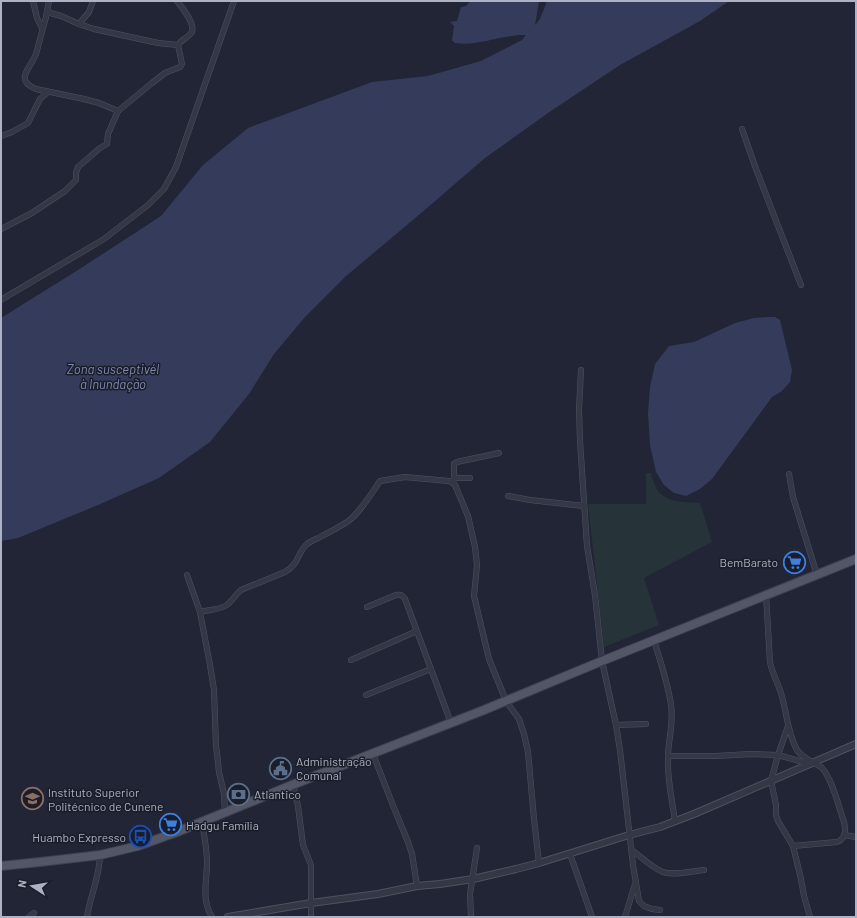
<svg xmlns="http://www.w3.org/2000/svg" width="857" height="918" viewBox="0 0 857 918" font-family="Barlow,sans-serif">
<rect width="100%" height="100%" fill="#212535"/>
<path fill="#263339" d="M646,473H651C652,478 654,483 656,488C665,503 684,502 700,503L712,542L644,578L659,625L604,647L588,504H646Z"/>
<g fill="#353c5b">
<path d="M470,1H539L535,25L540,19L547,1H729L700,21L620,65L548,113L485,158L420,214L345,277L305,317L274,354L249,394L210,442L159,478L98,505L18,538L1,541V318L78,270L161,216L203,165L248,128L372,82L428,76L481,61L522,40L526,35C511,34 495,40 480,42C472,44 463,44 455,43L452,40L454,26L450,22L457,21L461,7L466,6Z"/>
<polygon points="768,317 775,317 780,320 792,370 790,382 782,391 772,397 712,479 700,489 686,496 674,493 664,485 656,472 650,445 648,413 650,387 655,364 669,346 694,342 735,323 754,318"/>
</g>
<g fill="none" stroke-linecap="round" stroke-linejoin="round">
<defs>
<g id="minor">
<polyline points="33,1 37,18 42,28"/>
<path d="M49,1L46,17L36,54C30,69 14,80 36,89L84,99L99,103L118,111"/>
<polyline points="47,12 61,16 79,24 94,29 158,43 178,45"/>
<polyline points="79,24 89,12 93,1"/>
<polyline points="742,129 756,169 801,285"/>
<polyline points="1,136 12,132 28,123 40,99 48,92"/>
<path d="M1,229L32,213L65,191L76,180V173L78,167L100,148L107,144L108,134L118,111L152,83L165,73L180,67L182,64L178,45C181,40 189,37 192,32C195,24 182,7 177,1"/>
<polyline points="1,300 104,239 148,205 164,189 176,167 234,1"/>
<polyline points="581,370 579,409 580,441 587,546 595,595 602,661 616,725 620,750 633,865 639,901 644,906 652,909 660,910"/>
<polyline points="789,474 793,497 817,575"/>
<polyline points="454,478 470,478"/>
<polyline points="453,483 454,478 454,464 457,462 499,453"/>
<polyline points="508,496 530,500 584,506"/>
<polyline points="187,575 200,612 210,665 214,690 216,747 217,753 219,772 224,794 225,812"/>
<path d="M766,595L770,662C772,673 778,683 781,693C787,712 787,732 797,750C803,759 814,762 822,768C832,778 839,808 844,822C846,830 846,839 837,842L793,846"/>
<path d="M367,607L396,595C401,594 402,595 405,599L451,723"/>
<path d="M200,612C208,610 222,610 228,604C233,600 236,594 241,590L285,572C299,564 297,554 306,545C310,541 317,539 322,536C330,532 339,527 347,522C359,514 371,494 380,481L405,477L449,481L453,483L455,485L468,516L475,547L477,565L474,596L489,659L506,701L519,719L524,734L528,752L534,819L539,863"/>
<path d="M654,640C660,661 668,683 671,705C674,723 668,740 668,757C667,779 672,800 675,821"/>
<polyline points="351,660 417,631"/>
<polyline points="366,695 431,669"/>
<polyline points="616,725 646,724"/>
<polyline points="788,726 778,755 771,781 776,805 776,815 778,821 793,846 801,879 804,896 810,917"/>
<polyline points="373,754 392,803 408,842 412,854 417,886"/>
<polyline points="668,756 716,756 751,754 778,755 810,764"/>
<polyline points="293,785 298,806 303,845 311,865 311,917"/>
<path d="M202,822C204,835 207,849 207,862C207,882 201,899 212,917"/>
<polyline points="844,835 856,837"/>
<path d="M632,850C641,857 652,868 663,872C673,876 692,871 704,870"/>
<polyline points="570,854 592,917"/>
<polyline points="29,917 34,913"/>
<path d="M87,917C90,896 100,876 100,855"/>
<polyline points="471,917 470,894 477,848"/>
<polyline points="625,917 635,884"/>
</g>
<polyline id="tertiary" points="228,917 311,903 378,894 417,886 440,884 473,879 516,869 539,863 629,835 660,827 694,814 856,744"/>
<polyline id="primary" points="1,866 40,862 100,855 138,846 177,832 302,781 484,710 602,661 856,559"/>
</defs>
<use href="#minor" stroke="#4e5261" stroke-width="6"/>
<use href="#tertiary" stroke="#4e5261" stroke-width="8"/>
<use href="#primary" stroke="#3d414f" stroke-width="10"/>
<use href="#minor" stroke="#343746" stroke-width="5"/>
<use href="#tertiary" stroke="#343746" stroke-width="6"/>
<use href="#primary" stroke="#525666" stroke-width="8"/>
</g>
<defs>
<symbol id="supermarket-ring" viewBox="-11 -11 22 22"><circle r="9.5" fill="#1a1d2a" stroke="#3f7fe0" stroke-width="1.5"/><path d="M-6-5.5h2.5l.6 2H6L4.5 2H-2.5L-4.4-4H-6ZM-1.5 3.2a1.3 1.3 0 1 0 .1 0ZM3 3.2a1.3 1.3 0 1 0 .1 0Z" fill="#3f7fe0"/></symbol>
<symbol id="civic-ring" viewBox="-11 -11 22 22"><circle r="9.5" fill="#1a1d2a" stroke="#5c6f8a" stroke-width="1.5"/><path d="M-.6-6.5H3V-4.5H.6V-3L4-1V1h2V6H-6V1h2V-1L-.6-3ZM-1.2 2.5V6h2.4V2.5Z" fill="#5c6f8a"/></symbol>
<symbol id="bank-ring" viewBox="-11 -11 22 22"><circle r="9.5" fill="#1a1d2a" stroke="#5c6f8a" stroke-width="1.5"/><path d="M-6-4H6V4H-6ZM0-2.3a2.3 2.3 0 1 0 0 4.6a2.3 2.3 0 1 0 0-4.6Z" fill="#5c6f8a"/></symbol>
<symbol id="university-ring" viewBox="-11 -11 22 22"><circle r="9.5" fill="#1a1d2a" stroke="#8d6e63" stroke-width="1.5"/><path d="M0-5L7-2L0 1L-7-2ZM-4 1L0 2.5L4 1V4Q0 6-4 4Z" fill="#8d6e63"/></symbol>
<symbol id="bus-ring" viewBox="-11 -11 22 22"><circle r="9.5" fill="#1a1d2a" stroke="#1a4fb4" stroke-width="1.5"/><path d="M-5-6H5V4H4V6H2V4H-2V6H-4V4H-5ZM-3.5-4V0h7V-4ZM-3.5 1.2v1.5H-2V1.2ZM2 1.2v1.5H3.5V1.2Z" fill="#1a4fb4"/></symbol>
</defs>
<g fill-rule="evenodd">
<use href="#supermarket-ring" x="782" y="550" width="25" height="25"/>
<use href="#civic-ring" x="268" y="756" width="25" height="25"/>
<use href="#bank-ring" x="226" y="782" width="25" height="25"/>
<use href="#university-ring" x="20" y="786" width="25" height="25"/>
<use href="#supermarket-ring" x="158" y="812" width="25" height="25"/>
<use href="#bus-ring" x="128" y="824" width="25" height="25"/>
</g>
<g text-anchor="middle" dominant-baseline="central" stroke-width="3" stroke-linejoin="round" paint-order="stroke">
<g font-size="12" fill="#aeb1c3" stroke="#1a1d2a" text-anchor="start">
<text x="778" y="562" text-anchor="end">BemBarato</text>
<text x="296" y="761">Administração<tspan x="296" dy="14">Comunal</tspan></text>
<text x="48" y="792">Instituto Superior<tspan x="48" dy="14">Politécnico de Cunene</tspan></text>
<text x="254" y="794">Atlantico</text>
<text x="186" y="825">Hadgu Família</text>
<text x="126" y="837" text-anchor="end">Huambo Expresso</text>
</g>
<g font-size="13" font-style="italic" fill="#8089ae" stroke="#1a1d2a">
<text x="113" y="369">Zona susceptivél<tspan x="113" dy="15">à Inundação</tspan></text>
</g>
</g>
<rect width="857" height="918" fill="none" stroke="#aeb1c3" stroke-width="4"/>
<g transform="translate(32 886) rotate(282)" stroke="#1a1d2a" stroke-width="3" paint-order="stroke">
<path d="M0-3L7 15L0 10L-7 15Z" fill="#aeb1c3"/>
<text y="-6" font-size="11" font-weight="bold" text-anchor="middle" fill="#aeb1c3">N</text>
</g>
</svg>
